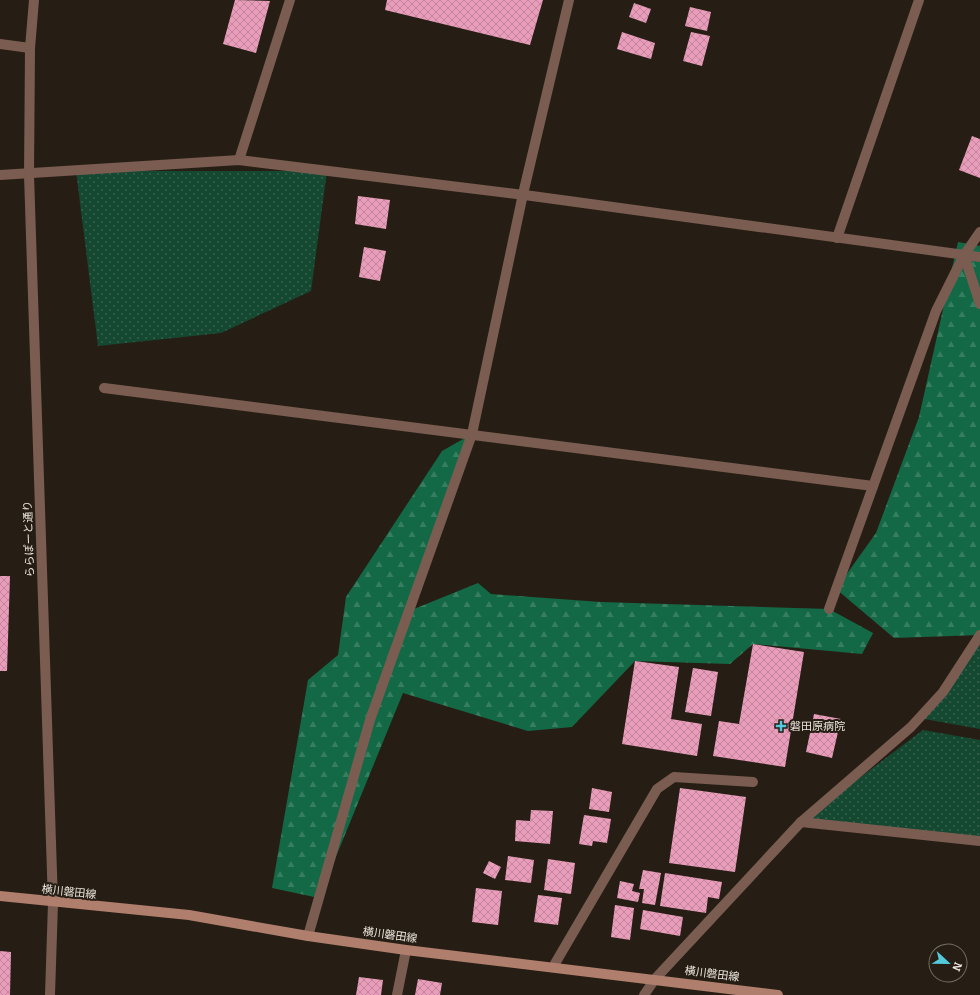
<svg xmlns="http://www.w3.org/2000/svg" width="980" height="995" viewBox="0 0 980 995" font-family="Bitter,'Noto Sans JP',serif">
<defs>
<pattern id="grass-dots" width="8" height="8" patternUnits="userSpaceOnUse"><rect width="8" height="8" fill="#154831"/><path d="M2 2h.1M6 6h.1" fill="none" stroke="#37624e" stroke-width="1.8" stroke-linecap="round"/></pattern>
<pattern id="forest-firs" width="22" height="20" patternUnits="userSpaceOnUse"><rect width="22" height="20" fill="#136845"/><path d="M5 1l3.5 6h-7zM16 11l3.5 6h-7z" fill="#367e5f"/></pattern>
<pattern id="building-cross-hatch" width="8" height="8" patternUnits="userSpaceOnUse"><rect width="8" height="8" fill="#e99dba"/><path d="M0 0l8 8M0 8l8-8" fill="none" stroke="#c0879c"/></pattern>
</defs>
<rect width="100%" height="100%" fill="#261e14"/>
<g fill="url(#grass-dots)">
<polygon points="76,171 327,171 311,291 221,333 98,346"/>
<polygon points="980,635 980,729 919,718"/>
<polygon points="923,730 980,740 980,841 801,822"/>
</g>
<g fill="url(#forest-firs)">
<polygon points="958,242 980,246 980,635 894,638 836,589 876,533 919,417"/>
<polygon points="472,434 409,611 478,583 491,594 601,602 829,609 873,633 862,654 753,644 730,664 635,661 572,727 528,731 403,693 319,898 272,888 308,680 338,655 346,597 442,451"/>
</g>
<g fill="url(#building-cross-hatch)">
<polygon points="235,0 270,1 256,53 223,44"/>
<polygon points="387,0 543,0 530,45 385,10"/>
<polygon points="634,3 651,9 646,23 629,17"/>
<polygon points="690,7 711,12 707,31 685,26"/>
<polygon points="622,32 655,43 651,59 617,49"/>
<polygon points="691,32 710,36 702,66 683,61"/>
<polygon points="972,136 980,139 980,178 959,170"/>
<polygon points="358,196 390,200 386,229 355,224"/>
<polygon points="364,247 386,251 380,281 359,277"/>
<polygon points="0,576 10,576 7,671 0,671"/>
<polygon points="753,644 804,652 785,767 713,756 719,721 739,724"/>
<polygon points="635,661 679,667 671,719 702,724 697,756 622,744"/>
<polygon points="693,668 718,672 711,716 685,712"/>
<polygon points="814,714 841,719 832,758 806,752"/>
<polygon points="592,788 612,792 609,812 589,809"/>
<polygon points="680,788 746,797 735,872 669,863"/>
<polygon points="531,810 553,811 550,844 515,841 516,820 530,821"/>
<polygon points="584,815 611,819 607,843 593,841 592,846 579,844"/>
<polygon points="508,856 534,860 531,883 505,880"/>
<polygon points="548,859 575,863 571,894 544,890"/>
<polygon points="489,861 501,867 495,879 483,873"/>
<polygon points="643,870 661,873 655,905 642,903 644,889 639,889"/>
<polygon points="665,873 722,882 719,899 708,897 706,913 660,906"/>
<polygon points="620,881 634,884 632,891 640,893 638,902 617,898"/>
<polygon points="476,888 502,891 498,925 472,922"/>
<polygon points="538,895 562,898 558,925 534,922"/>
<polygon points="615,905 634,908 630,940 611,937"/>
<polygon points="643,910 683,917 680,936 640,929"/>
<polygon points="0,951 11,952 10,995 0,995"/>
<polygon points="359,977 383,980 381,995 356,995"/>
<polygon points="418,979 442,983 440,995 415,995"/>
</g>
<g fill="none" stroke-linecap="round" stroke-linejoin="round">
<polyline stroke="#7a5c51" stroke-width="10" points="553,967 657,789 674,777 753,782"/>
<g stroke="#7a5c51" stroke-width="10">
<polyline points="0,44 30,48"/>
<polyline points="239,160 290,0"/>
<polyline points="0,175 239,160 532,196 980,257"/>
<polyline points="837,238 919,0"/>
<polyline points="964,255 980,304"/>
<polyline points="104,388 873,486"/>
<polyline points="829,609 936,311 964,255 980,232"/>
<polyline points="801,822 980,841"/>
<polyline points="308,936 370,720 472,434 523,194 569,0"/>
<polyline points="397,995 406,950"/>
<polyline points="644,995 655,979 801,822 911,727 943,692 980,635"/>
</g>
<polyline stroke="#7a5c51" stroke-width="10" points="34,0 30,48 29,175 53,903 50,995"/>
<polyline stroke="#af7e6c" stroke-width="10" points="0,896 189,915 308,936 406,950 778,995"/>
</g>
<path fill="#53cadc" stroke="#261e14" stroke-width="1.5" d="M779 720h4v4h4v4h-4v4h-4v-4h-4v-4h4z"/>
<g text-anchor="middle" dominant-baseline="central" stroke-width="4" stroke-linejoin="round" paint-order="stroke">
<g font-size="11" fill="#ece6df" stroke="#261e14">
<text transform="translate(29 539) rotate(-92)">ららぽーと通り</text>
<text transform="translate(69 892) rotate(6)">横川磐田線</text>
<text transform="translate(390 935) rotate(8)">横川磐田線</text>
<text transform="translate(712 974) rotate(7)">横川磐田線</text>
</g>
<g font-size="11" fill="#ece6df" stroke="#261e14" text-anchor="start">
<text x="790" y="726">磐田原病院</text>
</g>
</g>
<g transform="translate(948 963) rotate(112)"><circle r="19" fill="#261e14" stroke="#756e65"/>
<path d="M0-3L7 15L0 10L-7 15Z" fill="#53cadc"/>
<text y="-6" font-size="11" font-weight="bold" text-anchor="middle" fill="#ece6df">N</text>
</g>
</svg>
